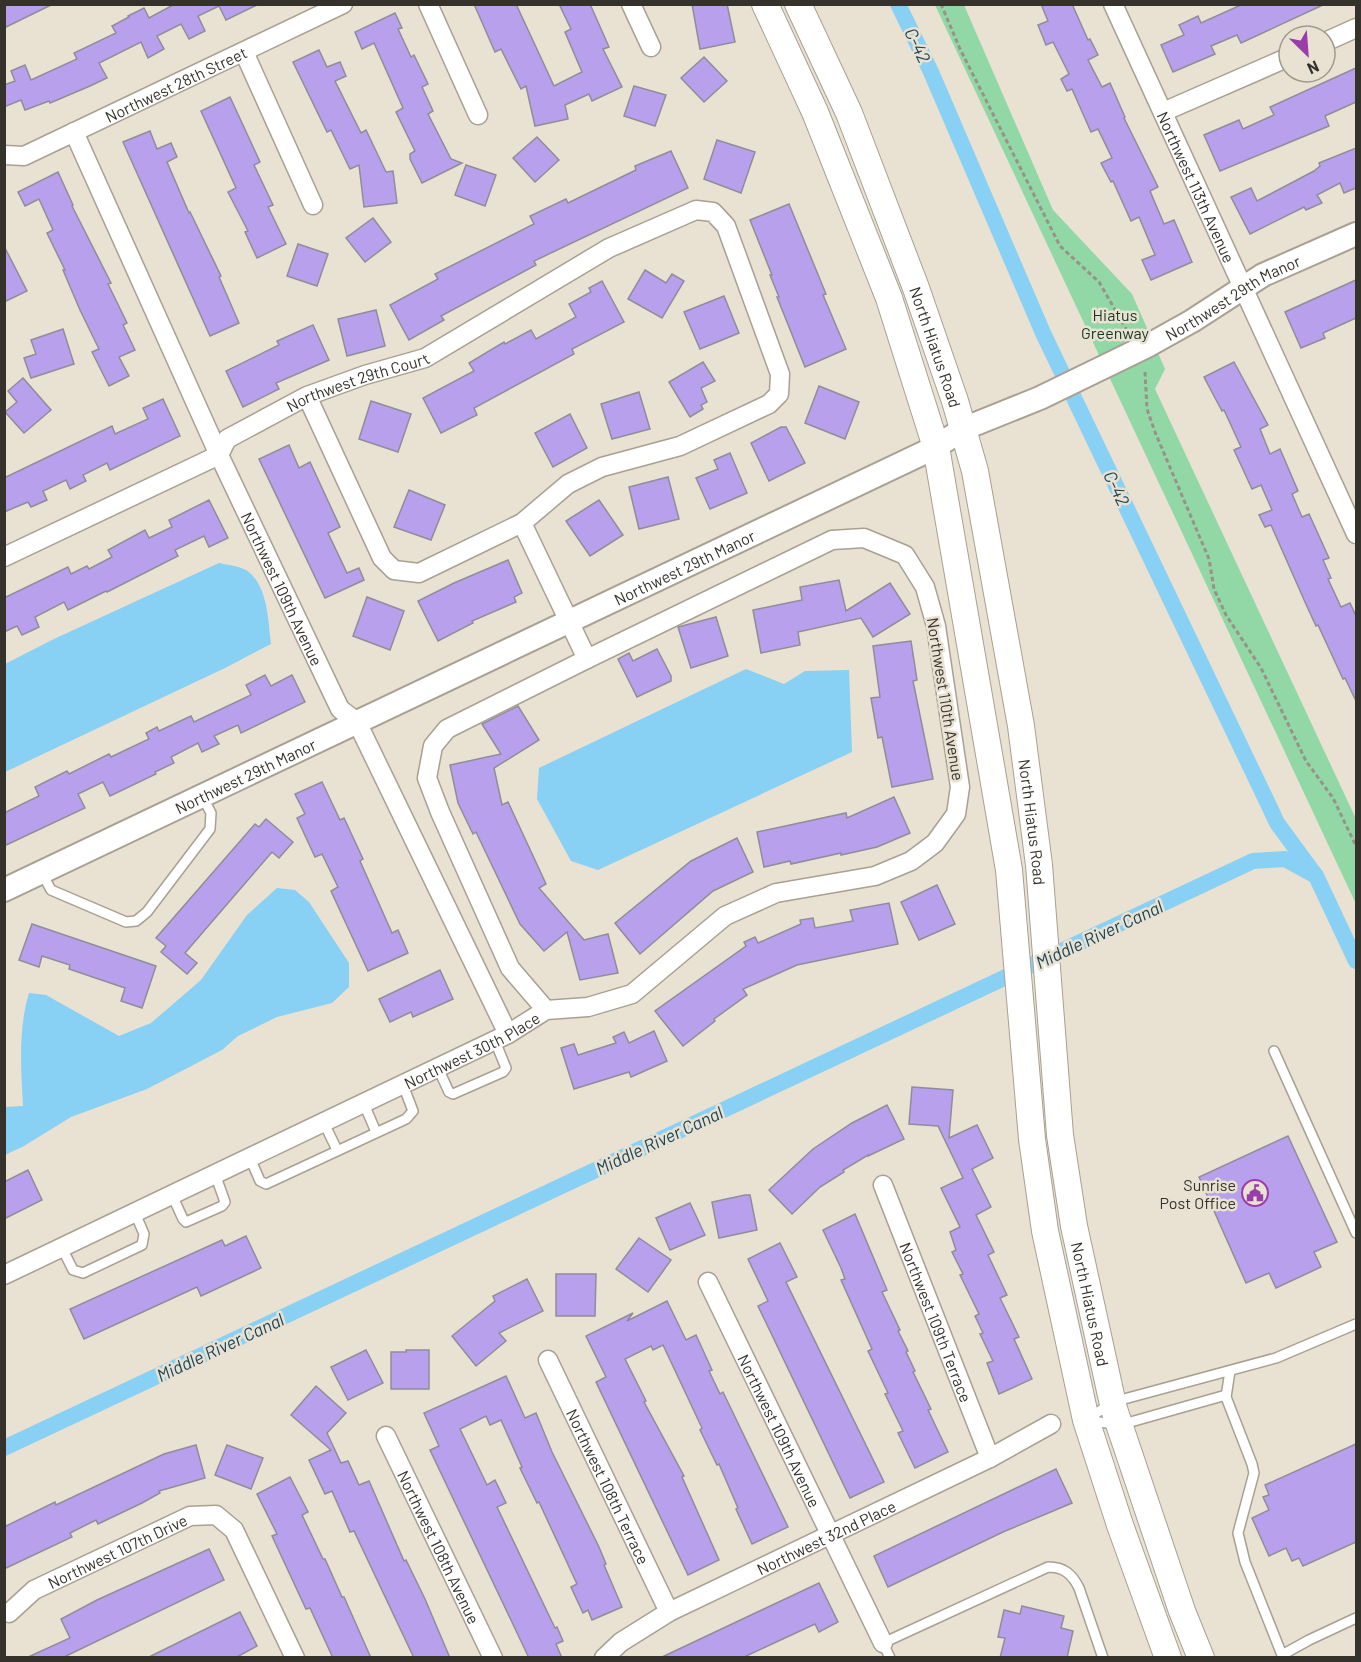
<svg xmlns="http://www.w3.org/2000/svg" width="1361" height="1662" viewBox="0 0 1361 1662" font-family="Barlow,sans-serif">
<rect width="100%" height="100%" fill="#e9e1d1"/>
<polygon fill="#91d8a6" points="935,5 964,5 1053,210 1132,294 1165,369 1155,389 1356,819 1356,904"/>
<g fill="#88d0f4">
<path d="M219,563C227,565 239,566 246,570C268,585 268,620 271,644L225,668L5,772V664L54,639Z"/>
<polygon points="746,669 784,684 805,671 849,670 852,752 598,870 571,861 537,799 539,768"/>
<path d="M277,888L295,890L309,902L349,963V987L332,1003L277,1017L238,1036L222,1050L147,1089L71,1117L24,1146L5,1155V1107L23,1106C21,1068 18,1030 29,993L46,995L119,1036L151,1023L201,980L247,915Z"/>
</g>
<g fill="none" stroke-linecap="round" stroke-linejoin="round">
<g stroke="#88d0f4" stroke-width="16">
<polyline points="898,4 931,72 1043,333 1271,810 1277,823 1316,876 1356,961"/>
<polyline points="4,1448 1253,861 1285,859 1316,876"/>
</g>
</g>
<g fill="#b8a0ed" stroke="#908c9b" stroke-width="1.5">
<polygon points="4,4 53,4 4,28"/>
<polygon points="175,4 259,4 226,20 219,6 198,16 205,31 189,39 181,24 157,36 164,49 148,58 141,42 99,63 107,78 90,86 50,103 49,101 25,110 21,100 4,107 4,85 15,81 11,71 25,65 31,80 77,59 74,53 116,33 112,26 129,17 128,16 144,8 149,18"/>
<polygon points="474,4 516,4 554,86 582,72 565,32 571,29 559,4 590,4 609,47 603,49 622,87 592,101 589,94 565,105 568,119 535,126 526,86 521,89 501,49 495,52"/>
<polygon points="692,4 727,4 735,42 700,49"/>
<polygon points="1041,4 1072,4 1088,40 1090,39 1098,55 1088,60 1102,87 1110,83 1125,117 1124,118 1158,187 1150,191 1164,224 1174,220 1192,262 1151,280 1142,260 1155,255 1139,217 1131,221 1113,181 1111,182 1101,163 1112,158 1098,129 1091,132 1072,89 1067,91 1061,79 1069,74 1053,42 1046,45 1038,25 1048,21"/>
<polygon points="1243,4 1325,4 1241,43 1237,35 1211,46 1215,54 1173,72 1161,45 1184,35 1179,25 1198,16 1201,23"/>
<polygon points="395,13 402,28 398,29 411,57 414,55 428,84 422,87 433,111 428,114 451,159 462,163 422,183 410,159 410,154 415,151 396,112 403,108 374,43 362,49 355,32"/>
<polygon points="319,50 327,67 340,62 346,76 335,81 361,133 366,130 386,172 393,171 397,203 364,207 359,165 350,169 331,130 327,132 293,62"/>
<polygon points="704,57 727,81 704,102 681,78"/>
<polygon points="1356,68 1356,102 1325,116 1329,126 1220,171 1204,135 1239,120 1243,129 1274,115 1270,107"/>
<polygon points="634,86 666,95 655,126 624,116"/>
<polygon points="230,97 260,162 254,165 273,205 268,207 286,244 257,258 245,232 248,231 228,192 236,188 201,111"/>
<polygon points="150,131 157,149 171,143 177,157 167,162 189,213 190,212 221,276 219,277 239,323 210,336 123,142"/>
<polygon points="537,137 559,160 535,182 513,158"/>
<polygon points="717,140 755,152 741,193 704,179"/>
<polygon points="1356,148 1356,188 1344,193 1340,183 1317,195 1322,203 1306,210 1304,207 1250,234 1231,197 1251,188 1257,201 1314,171 1320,166 1319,163"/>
<polygon points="671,151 688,188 534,261 536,265 441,316 444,320 409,340 390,305 438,279 435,274 534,224 530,216 566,199 568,203 636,170 635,166"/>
<polygon points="466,165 496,175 485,206 455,195"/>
<polygon points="58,172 73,205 72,206 111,283 108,284 127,323 123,325 135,350 119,357 129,376 109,386 92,352 99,349 80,310 63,270 65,270 47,233 53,230 39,199 25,206 18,192"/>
<polygon points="789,204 826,294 823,295 846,349 805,367 777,297 779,297 770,275 772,275 750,220"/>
<polygon points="373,218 391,242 365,262 346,238"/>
<polygon points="298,244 328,254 317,286 287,276"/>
<polygon points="4,246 27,291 4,302"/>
<polygon points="645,270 666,283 672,274 684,281 662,318 628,299"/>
<polygon points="1356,280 1356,318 1323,333 1325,338 1301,348 1285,312"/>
<polygon points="602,281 624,322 572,349 574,354 474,408 477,415 441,433 423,398 474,371 469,363 504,342 505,344 531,330 536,339 576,317 569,304 591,292 589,288"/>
<polygon points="724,296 739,333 700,349 684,312"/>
<polygon points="376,310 385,346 347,356 338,319"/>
<polygon points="313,325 329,360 276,383 279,389 243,407 226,371 279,345 277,341"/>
<polygon points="63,329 74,364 31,378 24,358 36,354 31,340"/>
<polygon points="703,362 715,381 701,388 707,402 701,405 703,409 690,417 669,382"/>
<polygon points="1234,362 1268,425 1260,429 1270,454 1280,449 1298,491 1292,494 1302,517 1309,514 1329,558 1323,560 1331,578 1328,579 1341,607 1350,603 1356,616 1356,701 1345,678 1343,679 1318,625 1316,626 1305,602 1271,525 1265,527 1259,515 1272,510 1261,485 1252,489 1234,450 1241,447 1224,410 1222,411 1204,377"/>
<polygon points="23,378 51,410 24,433 5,412 17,402 8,391"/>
<polygon points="819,386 859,402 845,439 805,423"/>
<polygon points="639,392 650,429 612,439 601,404"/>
<polygon points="163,399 180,436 110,470 107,463 83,475 86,481 70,489 66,480 43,491 47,500 31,507 28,502 4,512 4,478 112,426 115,434 148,419 143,408"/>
<polygon points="371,401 411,414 398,452 359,439"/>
<polygon points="570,414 587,448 553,467 535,433"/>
<polygon points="781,427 786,427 805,463 769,481 751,443"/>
<polygon points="289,445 299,468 310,462 340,527 328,533 347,573 359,568 364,580 325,598 259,459"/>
<polygon points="730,453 747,493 710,509 696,478 718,469 714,460"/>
<polygon points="668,477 679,519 639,529 629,487"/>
<polygon points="409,490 445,505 431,540 394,527"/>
<polygon points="209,500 228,538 209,547 204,536 175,550 178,556 107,592 106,591 68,610 64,602 35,617 39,627 22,635 17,626 4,632 4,598 68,567 71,574 87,566 89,569 112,557 108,550 145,530 149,538 172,527 169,520"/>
<polygon points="599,500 623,535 590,556 566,521"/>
<polygon points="508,560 522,593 514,597 516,602 472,621 473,623 438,641 418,601 454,583"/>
<polygon points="839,580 846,611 890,583 910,614 873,637 861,618 798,632 800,645 761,653 753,610 802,600 800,587"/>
<polygon points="367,597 404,611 390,650 353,636"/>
<polygon points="716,617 728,656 691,668 678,627"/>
<polygon points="911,641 917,680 913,681 933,779 892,787 882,737 878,738 871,698 880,697 873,646"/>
<polygon points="657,649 671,676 671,681 637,697 618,659 629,653 633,661"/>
<polygon points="265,675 271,686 292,675 305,702 241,733 238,725 214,736 219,744 202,752 198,743 171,757 174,763 155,772 156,774 110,796 103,782 78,794 85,808 4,846 4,813 39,796 35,787 67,771 69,774 109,754 111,757 149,739 146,733 157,727 159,731 191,716 194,722 251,695 246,685"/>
<polygon points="518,706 539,740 494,768 502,805 508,802 546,884 539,888 584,940 608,934 618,973 580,980 567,932 544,951 520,924 476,832 473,834 458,803 450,765 501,754 482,724"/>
<polygon points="322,782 340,820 344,818 363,859 360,861 392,933 398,930 408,953 368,971 331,891 338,887 322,854 315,857 297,818 305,814 295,794"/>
<polygon points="894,797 910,833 877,847 841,855 841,853 791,864 790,861 764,867 757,832 846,813 847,818"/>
<polygon points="266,819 293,842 279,858 272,852 185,953 197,963 187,974 161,952 166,946 156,938 255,824 259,827"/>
<polygon points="737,838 753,872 713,891 640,954 615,923 691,861"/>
<polygon points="937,885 955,924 919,940 901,902"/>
<polygon points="889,903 898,944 797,965 743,989 747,995 714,1019 715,1021 683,1046 655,1011 746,946 744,942 755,937 758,943 801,924 800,920 813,918 815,928 853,921 850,910"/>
<polygon points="32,924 156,966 142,1008 121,1001 125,988 69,969 70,965 42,956 39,967 19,960"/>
<polygon points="440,970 453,999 413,1017 411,1012 390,1022 379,999"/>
<polygon points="654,1031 667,1061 631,1077 629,1072 574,1089 561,1048 574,1044 578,1055 616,1043 613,1037 624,1032 629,1043"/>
<polygon points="912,1087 953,1090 949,1138 977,1125 993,1158 972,1169 991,1207 976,1215 994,1252 988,1255 1007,1295 1000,1298 1019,1337 1014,1339 1032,1379 999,1394 987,1363 993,1361 980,1334 983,1333 975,1316 979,1314 960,1275 963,1274 952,1252 956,1250 950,1232 960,1227 941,1188 963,1178 938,1126 909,1124"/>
<polygon points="887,1105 904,1139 868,1156 868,1155 843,1170 844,1172 820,1187 792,1214 769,1190 813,1149 852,1123"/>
<polygon points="1288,1136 1337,1242 1314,1252 1321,1267 1276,1288 1269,1273 1246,1283 1199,1177"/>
<polygon points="28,1170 42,1200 4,1219 4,1182"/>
<polygon points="745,1195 750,1195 757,1230 719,1238 712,1202"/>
<polygon points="690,1203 705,1235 670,1250 656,1218"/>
<polygon points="855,1214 887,1290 882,1292 900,1330 898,1331 908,1351 906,1352 915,1371 913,1372 931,1409 928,1410 948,1452 915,1468 898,1433 903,1431 885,1394 888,1393 868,1351 872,1349 841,1280 845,1279 841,1268 823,1230"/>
<polygon points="246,1236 261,1268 201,1296 197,1287 84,1339 70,1309 222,1240 225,1246"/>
<polygon points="639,1238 671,1260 648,1292 616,1269"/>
<polygon points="780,1243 797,1277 786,1282 884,1482 850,1498 758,1306 768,1301 748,1259"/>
<polygon points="556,1274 596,1274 595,1316 556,1316"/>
<polygon points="527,1279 543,1311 499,1333 506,1341 476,1366 452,1336 495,1301 493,1296"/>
<polygon points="667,1301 686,1340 696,1335 712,1370 709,1371 720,1394 723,1392 788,1527 752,1544 736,1509 738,1508 719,1464 717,1465 700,1430 702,1428 663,1345 653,1350 651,1346 625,1359 646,1401 644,1402 684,1476 682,1477 719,1560 688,1575 596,1382 606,1377 586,1336 633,1313 627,1321"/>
<polygon points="366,1350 383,1383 348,1400 331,1367"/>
<polygon points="406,1350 429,1350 429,1389 391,1389 391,1352 406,1352"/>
<polygon points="506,1376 525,1418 536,1413 552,1452 599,1547 606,1564 604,1565 622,1607 592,1620 588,1610 583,1613 571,1587 577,1584 539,1502 537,1503 520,1468 522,1467 501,1420 490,1425 486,1416 460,1429 487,1485 495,1480 506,1503 497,1507 555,1628 557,1627 563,1641 556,1644 562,1658 529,1658 430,1450 439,1446 424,1413"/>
<polygon points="316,1386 346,1413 327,1433 341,1463 348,1461 359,1485 369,1481 404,1561 406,1560 425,1599 450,1658 414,1658 354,1531 350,1532 332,1491 325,1494 309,1460 331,1450 291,1415"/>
<polygon points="1356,1444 1356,1542 1303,1566 1299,1558 1292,1561 1286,1548 1269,1556 1252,1518 1269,1510 1263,1497 1269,1495 1265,1485"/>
<polygon points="196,1445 205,1478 159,1491 160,1493 142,1503 98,1524 96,1520 70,1533 72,1537 4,1569 4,1527 55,1502 56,1505 164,1454"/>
<polygon points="227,1445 263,1458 251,1489 215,1475"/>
<polygon points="1056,1469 1072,1503 1003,1532 888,1587 874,1556"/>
<polygon points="290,1477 308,1512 302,1515 323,1559 325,1559 342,1597 344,1597 371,1658 333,1658 310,1608 306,1609 272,1536 277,1534 257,1494"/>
<polygon points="209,1549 224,1580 62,1658 26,1658 70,1638 61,1619 97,1600"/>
<polygon points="819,1583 838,1622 819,1632 815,1624 742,1658 660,1658"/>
<polygon points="1022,1606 1064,1616 1061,1628 1073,1631 1067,1658 1000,1658 1005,1638 998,1637 1004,1610 1020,1614"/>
<polygon points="240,1612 257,1646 235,1658 147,1658"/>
</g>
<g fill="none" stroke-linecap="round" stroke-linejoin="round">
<defs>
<g id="service">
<polyline points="42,873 51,890 126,922 136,921 147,912 210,829 211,813 202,796"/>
<polyline points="1274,1051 1356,1233"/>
<polyline points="438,1068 449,1092 453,1094 503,1072 506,1068 495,1041"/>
<polyline points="364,1104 376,1132"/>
<polyline points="324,1123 337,1150"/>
<polyline points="250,1158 260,1181 266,1184 406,1119 413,1111 403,1085"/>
<polyline points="172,1195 183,1219 186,1222 222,1206 225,1202 215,1174"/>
<polyline points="62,1248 73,1270 83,1273 142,1245 144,1234 135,1213"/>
<polyline points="1230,1371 1226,1397 1252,1464 1254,1473 1238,1533 1245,1562 1282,1655 1309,1640 1356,1618"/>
<polyline points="1226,1395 1120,1425 1086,1420 1113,1402 1276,1358 1356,1324"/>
<path d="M890,1658L883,1643L1048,1567C1064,1567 1072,1574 1079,1588L1103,1658"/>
</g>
<g id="minor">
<polyline points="428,4 478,115"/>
<polyline points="631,4 651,47"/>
<path id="s1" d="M1113,4L1356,534"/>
<polyline points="1325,42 1356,28"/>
<polyline points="244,52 313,205"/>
<polyline points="1163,112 1289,57"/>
<path id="s2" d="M74,132L219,455L340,709L357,722L508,1034"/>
<path id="s3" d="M4,155L24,156L343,4"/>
<polyline points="522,523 587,659"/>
<path id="s4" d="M4,557L219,455L227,439L307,396L365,375L425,358L609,248L696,210L713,212L726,226L780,374L779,394L769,404L680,446L602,467L568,484L522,523L419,573L394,570L382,558L307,396"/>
<path id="s5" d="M883,1185L990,1458"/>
<path id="s6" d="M4,1275L508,1034L546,1010L588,1007L632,994L725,916L776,893L875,876L911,861L935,843L956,814L960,787L936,626L925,587L905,555L864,538L832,540L587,659L447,729L433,746L427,778L440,812L510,968L546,1010"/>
<path id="s7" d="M708,1282L883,1643"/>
<path id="s8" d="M548,1360L669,1612"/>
<path id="s9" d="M386,1436L493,1658"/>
<path id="s10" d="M9,1613L34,1590L190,1516L216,1515L234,1530L295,1658"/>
<path id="s11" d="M604,1658L621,1642L669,1612L990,1458L1051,1424"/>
</g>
<g id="tertiary">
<path id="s12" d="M4,890L936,447L963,429L1040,398L1149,345L1192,321L1263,275L1356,234"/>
</g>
<g id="secondary">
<polyline points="765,4 815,112 889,298 936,447 1009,870 1032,1139 1045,1231 1086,1420 1120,1525 1168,1658"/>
<path id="s13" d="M798,4L849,113L916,288L955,401L975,471L1021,726L1039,865L1060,1135L1074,1226L1114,1409L1182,1611L1201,1658"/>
</g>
</defs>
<use href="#service" stroke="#a8a092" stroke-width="12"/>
<use href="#minor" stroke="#a8a092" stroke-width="21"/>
<use href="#tertiary" stroke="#a8a092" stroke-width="26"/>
<use href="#secondary" stroke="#a8a092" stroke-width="28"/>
<g stroke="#989287" stroke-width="3" stroke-dasharray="4.5 3" stroke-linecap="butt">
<polyline points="941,4 960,49 1060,246 1099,282 1129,334"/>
<polyline points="1145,372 1147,409 1155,432 1209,559 1214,589 1226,615 1261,668 1306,761 1333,798 1356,846"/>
</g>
<use href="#service" stroke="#fff" stroke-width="9"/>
<use href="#minor" stroke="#fff" stroke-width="18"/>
<use href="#tertiary" stroke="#fff" stroke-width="22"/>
<use href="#secondary" stroke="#fff" stroke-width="26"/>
</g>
<defs>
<symbol id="civic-ring" viewBox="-11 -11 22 22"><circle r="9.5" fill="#e9e1d1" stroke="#993ea9" stroke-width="1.5"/><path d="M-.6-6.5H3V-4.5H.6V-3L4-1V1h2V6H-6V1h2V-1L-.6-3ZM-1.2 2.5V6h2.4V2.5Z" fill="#993ea9"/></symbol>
</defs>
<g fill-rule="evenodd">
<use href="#civic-ring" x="1240" y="1178" width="30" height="30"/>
</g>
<g text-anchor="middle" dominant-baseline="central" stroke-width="5" stroke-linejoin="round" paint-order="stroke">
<g font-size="16" fill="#35312b" stroke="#e9e1d1">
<text stroke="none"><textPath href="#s3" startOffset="188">Northwest 28th Street</textPath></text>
<text stroke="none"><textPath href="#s1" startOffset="201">Northwest 113th Avenue</textPath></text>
<text stroke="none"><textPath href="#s12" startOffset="1365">Northwest 29th Manor</textPath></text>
<text stroke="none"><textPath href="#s13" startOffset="370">North Hiatus Road</textPath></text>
<text stroke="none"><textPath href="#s4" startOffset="399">Northwest 29th Court</textPath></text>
<text stroke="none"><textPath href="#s12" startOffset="753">Northwest 29th Manor</textPath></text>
<text stroke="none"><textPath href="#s2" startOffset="502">Northwest 109th Avenue</textPath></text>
<text transform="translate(946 699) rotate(81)">Northwest 110th Avenue</text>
<text stroke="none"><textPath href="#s12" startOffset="267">Northwest 29th Manor</textPath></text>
<text stroke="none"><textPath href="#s13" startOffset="856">North Hiatus Road</textPath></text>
<text stroke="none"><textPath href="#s6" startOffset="519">Northwest 30th Place</textPath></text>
<text stroke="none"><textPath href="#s13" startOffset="1342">North Hiatus Road</textPath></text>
<text stroke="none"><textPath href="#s5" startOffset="147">Northwest 109th Terrace</textPath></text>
<text stroke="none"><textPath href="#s7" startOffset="165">Northwest 109th Avenue</textPath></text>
<text stroke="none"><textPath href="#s8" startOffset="140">Northwest 108th Terrace</textPath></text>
<text stroke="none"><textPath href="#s11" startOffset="254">Northwest 32nd Place</textPath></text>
<text stroke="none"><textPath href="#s9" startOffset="123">Northwest 108th Avenue</textPath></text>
<text stroke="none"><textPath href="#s10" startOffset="126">Northwest 107th Drive</textPath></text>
</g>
<g font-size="16" fill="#153721" stroke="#e9e1d1">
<text x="1115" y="314">Hiatus<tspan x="1115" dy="18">Greenway</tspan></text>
</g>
<g font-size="16" fill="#35312b" stroke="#e9e1d1" text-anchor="end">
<text x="1236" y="1184">Sunrise<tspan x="1236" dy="18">Post Office</tspan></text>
</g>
<g font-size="18" font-style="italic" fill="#1c4558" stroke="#e9e1d1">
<text transform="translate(918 45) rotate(64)">C-42</text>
<text transform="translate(1117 488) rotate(64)">C-42</text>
<text transform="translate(1099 934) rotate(-25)">Middle River Canal</text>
<text transform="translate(659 1140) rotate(-25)">Middle River Canal</text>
<text transform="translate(220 1347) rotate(-25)">Middle River Canal</text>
</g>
</g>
<rect width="1361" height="1662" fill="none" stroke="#35312b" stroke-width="12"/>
<g transform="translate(1307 54) rotate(155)"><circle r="28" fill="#e9e1d1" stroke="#a19b8f" stroke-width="1.5"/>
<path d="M0-4.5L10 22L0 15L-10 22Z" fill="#993ea9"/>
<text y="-9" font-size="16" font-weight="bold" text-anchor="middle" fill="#35312b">N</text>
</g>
</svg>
